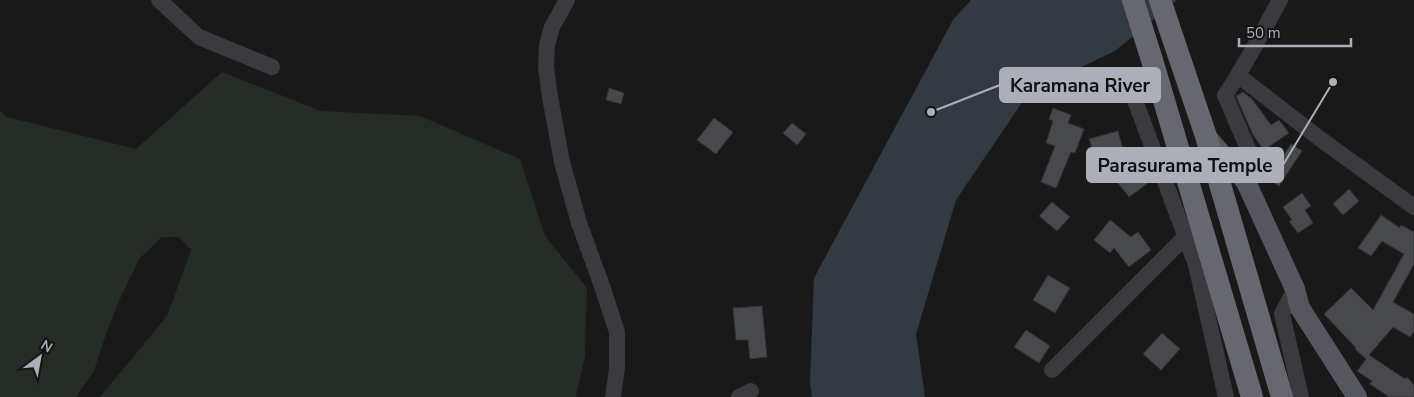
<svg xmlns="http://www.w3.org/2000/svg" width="1414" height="397" viewBox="0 0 1414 397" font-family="'Nunito Sans',sans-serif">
<rect width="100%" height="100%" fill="#19191a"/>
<polygon fill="#252c26" points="222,72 321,111 420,116 520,159 545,236 587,288 585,356 576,397 100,397 167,316 191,250 179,237 162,237 140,258 119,301 106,334 94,371 76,397 0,397 0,111 7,117 136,149"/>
<polygon fill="#343a42" points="971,0 1177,0 1115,51 1029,92 956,200 916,334 925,397 812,397 810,382 814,278 953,20"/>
<g fill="#48494c" stroke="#333336">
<polygon points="609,88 624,93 621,104 606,100"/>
<polygon points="1243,92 1252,99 1271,125 1279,120 1289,133 1264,150 1253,135 1236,96"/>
<polygon points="1053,108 1071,115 1068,123 1084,129 1075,153 1071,152 1056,188 1041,182 1055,146 1046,143 1053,121 1049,119"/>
<polygon points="714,118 733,132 716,154 697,140"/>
<polygon points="792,123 806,134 797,145 783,133"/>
<polygon points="1118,131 1123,149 1095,157 1089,139"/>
<polygon points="1291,144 1302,151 1279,186 1268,179"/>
<polygon points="1133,163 1148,183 1129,197 1114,178"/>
<polygon points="1349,189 1359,201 1343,215 1333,204"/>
<polygon points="1302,193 1311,206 1305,210 1313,223 1298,233 1289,221 1292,220 1283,207"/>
<polygon points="1052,202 1070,217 1057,231 1039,216"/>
<polygon points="1381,215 1400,228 1401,225 1414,232 1414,264 1393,302 1414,314 1414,331 1410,337 1393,327 1369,355 1405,379 1407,377 1414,385 1414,397 1389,397 1370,384 1372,381 1357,371 1366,359 1355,349 1356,348 1324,314 1351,288 1373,310 1404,254 1382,241 1371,256 1358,248"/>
<polygon points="1110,220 1131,237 1138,232 1151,250 1129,267 1114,248 1110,253 1094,240"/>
<polygon points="1048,275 1070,288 1055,313 1033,300"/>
<polygon points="762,306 767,357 750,359 748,340 736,340 733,308"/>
<polygon points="1026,330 1050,346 1039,363 1014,347"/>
<polygon points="1162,333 1180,349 1161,370 1143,354"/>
</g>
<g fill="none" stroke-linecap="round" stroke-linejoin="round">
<g stroke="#3a3a3f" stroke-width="16">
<polyline points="159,0 199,37 272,67"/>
<polyline points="567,0 552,27 547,45 546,67 550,97 562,162 579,223 602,286 617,332 617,368 613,397"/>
<polyline points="1239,76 1319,138 1414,207"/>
<polyline points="1129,84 1196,265 1226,397"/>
<path d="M1246,182L1249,151L1225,95C1246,65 1262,32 1280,0"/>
<polyline points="1295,289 1282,314 1301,397"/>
<polyline points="1052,370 1185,237"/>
<polyline points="739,397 751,391"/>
</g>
<polyline stroke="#56575e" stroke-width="20" points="1206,136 1246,182 1295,289 1300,308 1357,397"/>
<g stroke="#67686f" stroke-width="22">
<polyline points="1133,0 1152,60 1252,397"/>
<polyline points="1160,0 1206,136 1282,397"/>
</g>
</g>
<path fill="none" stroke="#adafb8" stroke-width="2" d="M931 112L1000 85M1333 82L1283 165"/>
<g fill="#adafb8" stroke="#141415" stroke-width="2">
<circle cx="931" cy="112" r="5"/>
<circle cx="1333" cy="82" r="5"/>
</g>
<g fill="#adafb8" stroke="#adafb8" stroke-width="2">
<rect x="1000" y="68" width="160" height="34" rx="5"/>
<rect x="1087" y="148" width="196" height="34" rx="5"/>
</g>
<g font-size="19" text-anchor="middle" font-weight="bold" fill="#111">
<text x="1080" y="92">Karamana River</text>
<text x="1185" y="172">Parasurama Temple</text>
</g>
<g transform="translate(40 357) rotate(32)" stroke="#141415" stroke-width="4" paint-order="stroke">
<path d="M0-4L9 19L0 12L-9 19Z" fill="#adafb8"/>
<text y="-8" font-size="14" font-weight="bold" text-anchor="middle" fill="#adafb8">N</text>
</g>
<path d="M1239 38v8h112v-8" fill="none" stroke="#adafb8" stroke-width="2.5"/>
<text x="1246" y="38" font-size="15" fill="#adafb8" stroke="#141415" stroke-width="4" paint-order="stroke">50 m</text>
</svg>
